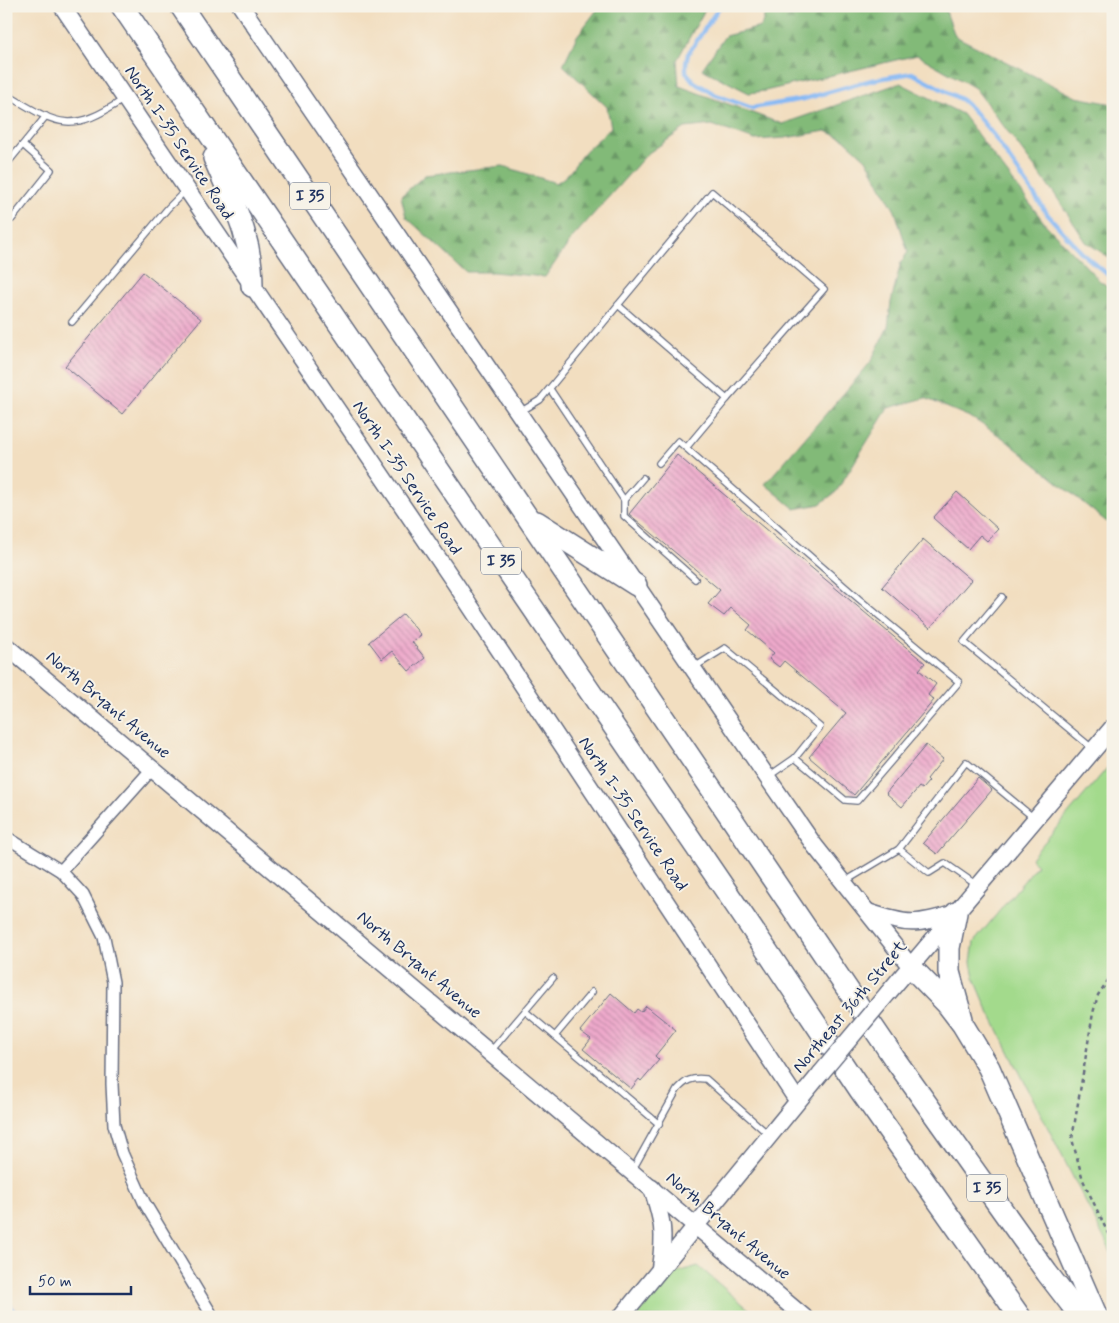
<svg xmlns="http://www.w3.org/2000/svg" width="1119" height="1323" viewBox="0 0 1119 1323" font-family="Mynerve,sans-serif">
<defs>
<pattern id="forest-firs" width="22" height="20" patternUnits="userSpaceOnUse" patternTransform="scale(1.25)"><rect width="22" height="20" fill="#82ba78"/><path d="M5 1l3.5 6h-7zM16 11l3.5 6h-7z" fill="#6a9866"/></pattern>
<pattern id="building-back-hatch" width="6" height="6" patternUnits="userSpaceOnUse" patternTransform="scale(1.25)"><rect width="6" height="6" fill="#eea9cb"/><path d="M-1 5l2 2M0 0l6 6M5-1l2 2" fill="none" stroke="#c08aa8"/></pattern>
</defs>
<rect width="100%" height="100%" fill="#f7f3e8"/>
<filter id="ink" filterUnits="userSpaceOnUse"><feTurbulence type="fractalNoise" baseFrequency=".02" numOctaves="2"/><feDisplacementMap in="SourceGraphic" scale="10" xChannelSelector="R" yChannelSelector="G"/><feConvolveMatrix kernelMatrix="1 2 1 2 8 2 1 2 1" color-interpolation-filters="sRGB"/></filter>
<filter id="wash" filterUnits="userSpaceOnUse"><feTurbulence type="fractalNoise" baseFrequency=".0096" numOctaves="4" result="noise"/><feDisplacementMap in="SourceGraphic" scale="20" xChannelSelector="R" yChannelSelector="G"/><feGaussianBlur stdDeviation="1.12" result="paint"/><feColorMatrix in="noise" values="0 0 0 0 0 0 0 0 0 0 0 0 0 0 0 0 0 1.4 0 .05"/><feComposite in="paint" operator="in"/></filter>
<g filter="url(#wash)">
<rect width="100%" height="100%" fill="#f2dec0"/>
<g fill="#a3da8c" stroke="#5f8475">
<polygon points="1113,761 1113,1256 987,1008 974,977 971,962 974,942 1037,865 1031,858"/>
<polygon points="698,1266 758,1317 636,1317 671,1274"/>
</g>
<g fill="url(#forest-firs)" stroke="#4e746b">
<path d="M600,6H707L677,60L679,86L782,124L900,83L962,114L1046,225L1100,281L1113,290V527L1003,438L972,418L925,398L888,408L836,492L820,504L795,509L765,484L870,363L888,327L891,302L901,262L908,252L895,211L866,159L844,139L826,131L785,138L755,140L712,125L685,128L647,154L573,237L545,277L493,272H466L406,217L401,196L425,175L503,166L556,183C571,174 572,168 582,155C590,145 602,138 611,127L607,107L563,65L577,36Z"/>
<polygon points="767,6 944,6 955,36 1076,97 1113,104 1113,260 1086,242 1054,193 975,88 917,55 765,91 749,93 702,69 725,36 761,27"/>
</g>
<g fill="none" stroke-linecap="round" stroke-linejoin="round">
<g stroke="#87b9f4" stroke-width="4.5">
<polyline points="720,6 688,54 686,63 686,72 694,82 716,95 752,108 804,99 872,80 912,73 962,100 971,108 994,136 1048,215 1082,253 1113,279"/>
<polyline points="6,1299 17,1317"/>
</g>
</g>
<g id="blocks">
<g fill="url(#building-back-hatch)">
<polygon points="143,272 201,319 122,414 65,366"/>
<polygon points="677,455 925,663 919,670 936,684 928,695 934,700 854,795 809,757 846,713 784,661 779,667 769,659 774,653 747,630 751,625 731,608 724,616 708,604 720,590 629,514"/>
<polygon points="957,492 998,529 987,541 980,535 968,549 933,518"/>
<polygon points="923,539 971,580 930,628 882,587"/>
<polygon points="403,614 421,635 412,642 425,658 409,671 392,651 382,659 369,642"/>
<polygon points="926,745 943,759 927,779 929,781 922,789 919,787 902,807 886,793"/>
<polygon points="978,778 992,790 937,854 923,843"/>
<polygon points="611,993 634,1013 637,1009 641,1012 646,1006 676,1030 655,1056 659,1060 641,1081 639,1079 631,1089 583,1049 591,1039 580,1031"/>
</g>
</g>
</g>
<g filter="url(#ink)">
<use href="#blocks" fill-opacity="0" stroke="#666c80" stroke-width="1"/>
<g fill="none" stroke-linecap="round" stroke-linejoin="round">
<defs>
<g id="lane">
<path d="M6,94C58,125 70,135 124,99"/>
<polyline points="6,165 46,116"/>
<polyline points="12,219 51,170 23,145"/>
<polyline points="618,305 712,192 824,289 727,399"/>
<polyline points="72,322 168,208 185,191"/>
<polyline points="550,389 624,500"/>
<polyline points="520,412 540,400 618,305 727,399 686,448"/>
<polyline points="659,463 678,441 859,599 959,682 857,801 845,800 795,758 769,776"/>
<polyline points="643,478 624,500 624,516 695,579"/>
<polyline points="1002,597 964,642 1092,748"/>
<polyline points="693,668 725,648 820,727 795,758"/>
<polyline points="899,849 929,873 945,863 978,886"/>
<polyline points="844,882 899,849 966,762 1034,818"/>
<polyline points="525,1011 553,978"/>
<polyline points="555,1036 592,992"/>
<polyline points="490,1052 525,1011 659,1124"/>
<path d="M632,1171L677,1090C686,1080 692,1077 706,1079L769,1135"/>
</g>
<g id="street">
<polyline points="6,837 61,871 83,895 104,937 113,982 112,1084 114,1125 122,1153 144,1202 213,1317"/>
<polyline points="61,871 152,769"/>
</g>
<g id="secondary">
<polyline points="62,6 455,583 797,1100"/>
<polyline points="241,6 767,777 814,845 911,967"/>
<polyline points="6,646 804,1317"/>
<path d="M868,912C909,926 915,925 956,913"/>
<polyline points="888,993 1113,727"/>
<path d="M652,1188C663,1222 665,1232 660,1268"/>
<polyline points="621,1317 821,1073"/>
</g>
<g id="highway">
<polyline points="122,6 763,945 860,1090 1020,1317"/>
<polyline points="181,6 894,1058 1047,1273 1081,1317"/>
<path d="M214,158C233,203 252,236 252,286"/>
<polyline points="537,522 636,585"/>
<polyline points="956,913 949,948 949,972 962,1019"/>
<polyline points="911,967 947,1004 963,1025 989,1068 1097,1317"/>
</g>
</defs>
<use href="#lane" stroke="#666c80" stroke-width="8"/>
<use href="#street" stroke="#666c80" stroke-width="14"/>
<use href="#secondary" stroke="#666c80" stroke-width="19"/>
<use href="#highway" stroke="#666c80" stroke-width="24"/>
<polyline stroke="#666c80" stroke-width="2.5" stroke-dasharray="4 4" stroke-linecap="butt" points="1113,973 1098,995 1093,1013 1072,1139 1083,1180 1113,1244"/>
<use href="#lane" stroke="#fff" stroke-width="5.5"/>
<use href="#street" stroke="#fff" stroke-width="11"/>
<use href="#secondary" stroke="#fff" stroke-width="16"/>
<use href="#highway" stroke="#fff" stroke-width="21"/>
<defs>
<polyline id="secondary-bridge" points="821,1073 888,993"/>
</defs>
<use href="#secondary-bridge" stroke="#666c80" stroke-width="19" stroke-linecap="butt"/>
<use href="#secondary-bridge" stroke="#fff" stroke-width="16"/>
</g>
</g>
<g text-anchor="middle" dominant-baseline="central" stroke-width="4" stroke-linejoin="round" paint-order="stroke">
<g fill="#f7f3e8" stroke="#5d6a87" stroke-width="1">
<rect x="290" y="182.5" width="40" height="27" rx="4"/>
<rect x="481" y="547.5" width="40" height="27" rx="4"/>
<rect x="967" y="1174.5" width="40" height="27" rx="4"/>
</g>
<g font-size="16" font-weight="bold" fill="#1b2f5e">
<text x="310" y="196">I 35</text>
<text x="501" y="561">I 35</text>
<text x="987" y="1188">I 35</text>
</g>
<g font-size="18" fill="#1b2f5e" stroke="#f7f3e8">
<text transform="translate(179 143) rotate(56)">North I-35 Service Road</text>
<text transform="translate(407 478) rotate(56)">North I-35 Service Road</text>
<text transform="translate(108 705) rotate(40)">North Bryant Avenue</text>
<text transform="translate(633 814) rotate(56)">North I-35 Service Road</text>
<text transform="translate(419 965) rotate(40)">North Bryant Avenue</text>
<text transform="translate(850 1007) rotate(-50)">Northeast 36th Street</text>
<text transform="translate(728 1226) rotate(40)">North Bryant Avenue</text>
</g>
</g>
<rect width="1119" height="1323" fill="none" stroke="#f7f3e8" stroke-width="25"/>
<path d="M30 1286v8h101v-8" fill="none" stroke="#1b2f5e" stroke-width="2.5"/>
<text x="38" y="1286" font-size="15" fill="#1b2f5e" stroke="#f7f3e8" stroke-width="4" paint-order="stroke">50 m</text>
</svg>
